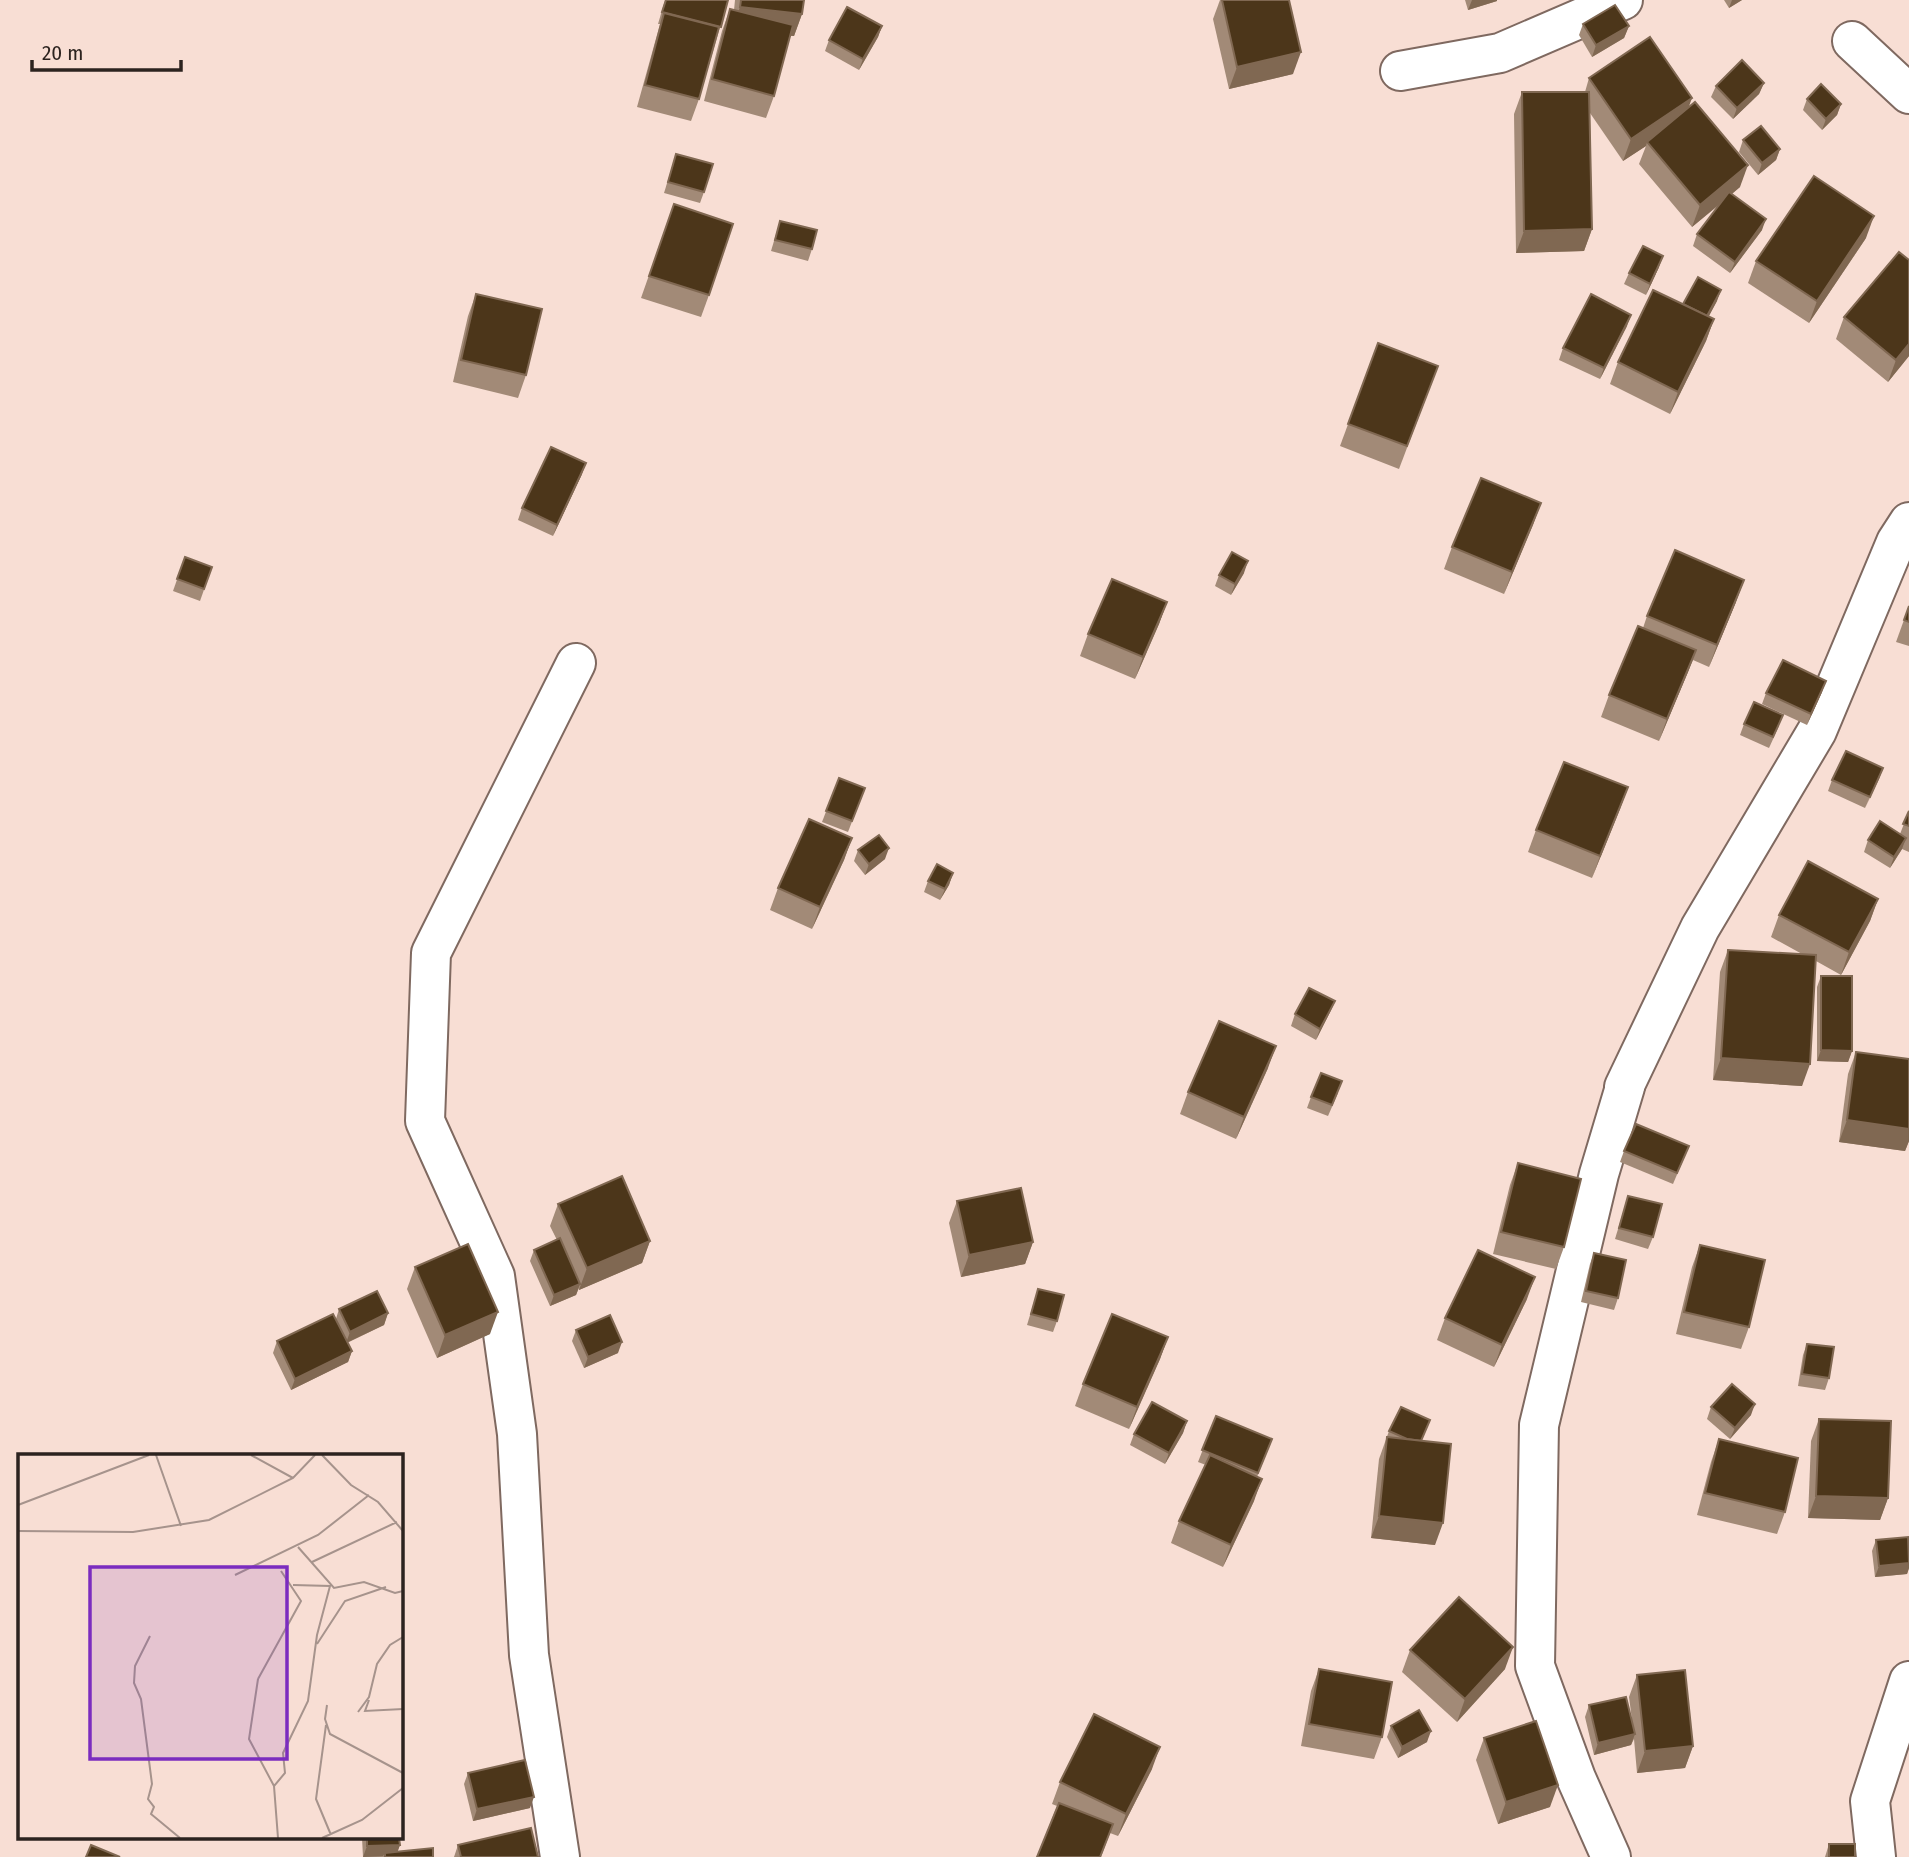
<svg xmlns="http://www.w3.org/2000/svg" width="1909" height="1857" viewBox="0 0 1909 1857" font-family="'Fira Sans Condensed',sans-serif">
<rect width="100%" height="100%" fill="#f8ded4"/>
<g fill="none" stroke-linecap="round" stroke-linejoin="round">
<defs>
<g id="minor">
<polyline points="1852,41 1909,94"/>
<polyline points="1400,71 1500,53 1623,0"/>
<polyline points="1624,1087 1700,928 1817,731 1896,542 1909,522"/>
<polyline points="560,1857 529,1655 517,1434 495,1276 425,1121 431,953 576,663"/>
<polyline points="1611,1857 1576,1778 1535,1666 1539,1425 1599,1174 1625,1087"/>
<polyline points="1876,1857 1870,1801 1909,1681"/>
</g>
</defs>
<use href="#minor" stroke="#7f6960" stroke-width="42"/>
<use href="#minor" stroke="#fff" stroke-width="38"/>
</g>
<g fill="#a28a77">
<polygon points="665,0 728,0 699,99 691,121 637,107 660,24 658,24"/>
<polygon points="735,0 804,0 802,14 794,36 790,36 774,96 766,118 704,101 722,31 730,9 734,10"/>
<polygon points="1220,0 1289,0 1293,74 1229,89 1213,19"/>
<polygon points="1465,0 1497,0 1497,1 1468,10"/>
<polygon points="1724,0 1742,0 1729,8"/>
<polygon points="1583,24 1629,26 1624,38 1592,57 1579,35"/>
<polygon points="882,26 878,37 859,70 825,51 829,40"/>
<polygon points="1589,78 1689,108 1740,187 1732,194 1762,230 1730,273 1693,246 1697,234 1720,204 1692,227 1639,164 1646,146 1623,161 1590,113 1592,229 1584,251 1516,253 1514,114 1522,92 1585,92"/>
<polygon points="1764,83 1759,94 1733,119 1711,97 1716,86"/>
<polygon points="1807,99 1841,104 1837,115 1822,130 1803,110"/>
<polygon points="1743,140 1780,149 1776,160 1758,175 1739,152"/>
<polygon points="676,154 704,192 700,203 664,193"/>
<polygon points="674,204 709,295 701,317 641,298"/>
<polygon points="780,221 812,249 808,261 771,251"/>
<polygon points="1866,238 1809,323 1748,283 1756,261"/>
<polygon points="1659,267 1646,295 1624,284 1629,273"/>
<polygon points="476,294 526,375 518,398 453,382 468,316"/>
<polygon points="1717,301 1708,317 1714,319 1706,341 1670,414 1610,384 1618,362 1683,304"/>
<polygon points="1844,317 1909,356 1888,382 1836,339"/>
<polygon points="1627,326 1600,379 1559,360 1563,348"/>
<polygon points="1378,343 1438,366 1399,469 1340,446"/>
<polygon points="582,474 553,536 518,520 522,508"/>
<polygon points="1541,503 1504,594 1444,569 1452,547"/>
<polygon points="185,557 212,567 200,601 173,591"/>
<polygon points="1244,573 1231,595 1215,586 1219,575"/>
<polygon points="1167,602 1159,624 1135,679 1080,656 1088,634"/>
<polygon points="1736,602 1709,667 1693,660 1659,741 1601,717 1609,695 1643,628 1647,616"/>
<polygon points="1909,606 1909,646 1896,642"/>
<polygon points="1822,692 1807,725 1762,704 1766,693"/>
<polygon points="1744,724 1779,726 1769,748 1740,735"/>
<polygon points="1883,768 1865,808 1828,791 1832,780"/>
<polygon points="839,778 865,788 848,832 822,822"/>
<polygon points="1628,787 1592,878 1528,852 1536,830"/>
<polygon points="1909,811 1909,852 1902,849 1890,868 1864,852 1868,840 1900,834"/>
<polygon points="852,838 844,860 812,929 770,910 778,888"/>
<polygon points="858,850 885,859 865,875 854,861"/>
<polygon points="953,873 949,885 940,900 924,892 928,881"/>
<polygon points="1878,899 1870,921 1841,975 1816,961 1802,1086 1713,1080 1720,972 1728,950 1802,954 1771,937 1779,915"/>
<polygon points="1821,976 1852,1051 1848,1062 1817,1061 1817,987"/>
<polygon points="1335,1001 1330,1012 1316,1040 1291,1026 1295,1014"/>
<polygon points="1856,1052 1909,1059 1909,1141 1905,1151 1839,1142 1848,1074"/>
<polygon points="1268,1068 1236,1139 1180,1114 1188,1092"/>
<polygon points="1338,1093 1328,1116 1307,1108 1311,1097"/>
<polygon points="1689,1146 1673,1184 1620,1162 1624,1151"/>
<polygon points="1518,1163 1564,1247 1556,1269 1493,1254 1510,1185"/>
<polygon points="1628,1196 1653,1237 1648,1249 1615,1239"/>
<polygon points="957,1201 1033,1242 1025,1264 961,1277 949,1223"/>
<polygon points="558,1204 650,1241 642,1263 579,1290 579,1288 576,1295 550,1306 530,1261 534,1250 557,1240 550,1226"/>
<polygon points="1700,1245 1749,1327 1741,1349 1676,1334 1692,1267"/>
<polygon points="1594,1253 1618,1298 1614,1310 1581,1302 1590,1264"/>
<polygon points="415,1267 490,1334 437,1358 407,1289"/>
<polygon points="1038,1289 1057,1321 1053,1332 1027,1325"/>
<polygon points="1527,1299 1494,1367 1437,1340 1445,1318"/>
<polygon points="339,1309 388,1313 384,1325 347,1343 352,1351 348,1362 291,1390 273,1353 277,1341 336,1319"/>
<polygon points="576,1330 618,1353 584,1368 572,1341"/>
<polygon points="1168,1337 1160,1359 1129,1429 1075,1406 1083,1384"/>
<polygon points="1807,1344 1829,1378 1825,1390 1798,1386 1803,1355"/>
<polygon points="1711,1407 1751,1415 1730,1439 1707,1419"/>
<polygon points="1216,1416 1272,1439 1257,1477 1254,1501 1223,1567 1171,1543 1179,1521 1206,1465 1198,1462"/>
<polygon points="1819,1419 1888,1498 1880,1520 1808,1518 1811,1441"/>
<polygon points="1187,1421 1183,1433 1165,1464 1130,1445 1134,1434"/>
<polygon points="1389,1431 1421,1441 1435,1545 1371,1538 1379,1459"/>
<polygon points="1719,1439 1785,1512 1777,1534 1697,1515 1711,1462"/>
<polygon points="1876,1540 1909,1543 1909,1568 1907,1574 1875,1577 1872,1551"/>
<polygon points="1410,1650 1505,1669 1457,1722 1402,1672"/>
<polygon points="1319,1669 1382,1737 1374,1759 1301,1746 1311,1691"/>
<polygon points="1637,1675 1693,1746 1685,1768 1637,1773 1634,1739 1631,1745 1594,1755 1585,1717 1589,1705 1632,1720 1629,1697"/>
<polygon points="1391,1726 1427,1742 1398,1758 1387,1737"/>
<polygon points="1484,1738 1550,1807 1498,1824 1476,1760"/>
<polygon points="1152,1769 1118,1836 1110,1833 1101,1857 1037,1857 1057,1806 1052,1804 1060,1782"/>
<polygon points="468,1773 530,1808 473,1821 464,1784"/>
<polygon points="362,1838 399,1838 400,1845 397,1852 433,1857 363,1857"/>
<polygon points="1829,1844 1855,1857 1825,1857"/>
<polygon points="458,1845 538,1857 454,1857"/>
</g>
<g fill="#806852">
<polygon points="1472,0 1497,0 1497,1 1468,10"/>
<polygon points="1732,0 1742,0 1729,8"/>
<polygon points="740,7 802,14 794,36 732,29"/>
<polygon points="882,26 878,37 859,70 863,59"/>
<polygon points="1629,26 1624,38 1592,57 1596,45"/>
<polygon points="1301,52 1293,74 1229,89 1237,67"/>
<polygon points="1764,83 1759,94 1733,119 1737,108"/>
<polygon points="1692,98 1684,120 1647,142 1646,146 1623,161 1631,139"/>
<polygon points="1841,104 1837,115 1822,130 1826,119"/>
<polygon points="1780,149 1776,160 1758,175 1762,163"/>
<polygon points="1748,165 1740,187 1692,227 1700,205"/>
<polygon points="1874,216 1866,238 1809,323 1817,301"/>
<polygon points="1766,219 1762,230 1730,273 1735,262"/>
<polygon points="1592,229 1584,251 1516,253 1524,231"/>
<polygon points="1663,256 1659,267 1646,295 1650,284"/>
<polygon points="1721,290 1717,301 1701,331 1705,319"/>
<polygon points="1631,315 1627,326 1600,379 1604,368"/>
<polygon points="1714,319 1706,341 1670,414 1678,392"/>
<polygon points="1909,344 1909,356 1888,382 1896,360"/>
<polygon points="586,463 582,474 553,536 557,525"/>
<polygon points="1541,503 1533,525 1504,594 1512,572"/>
<polygon points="1248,561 1244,573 1231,595 1235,584"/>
<polygon points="1744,580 1736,602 1709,667 1717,645"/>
<polygon points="1167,602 1159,624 1135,679 1143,657"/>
<polygon points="1696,650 1688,672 1659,741 1667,719"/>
<polygon points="1826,681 1822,692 1807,725 1811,714"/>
<polygon points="1883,768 1879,779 1865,808 1870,797"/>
<polygon points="1628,787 1620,809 1592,878 1600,856"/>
<polygon points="852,838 844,860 812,929 820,907"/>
<polygon points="1906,838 1902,849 1890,868 1894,857"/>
<polygon points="889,848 885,859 865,875 869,864"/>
<polygon points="953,873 949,885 940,900 945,889"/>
<polygon points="1878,899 1870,921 1841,975 1849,952"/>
<polygon points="1335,1001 1330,1012 1316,1040 1320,1029"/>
<polygon points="1276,1046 1268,1068 1236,1139 1244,1117"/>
<polygon points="1821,1050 1852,1051 1848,1062 1817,1061"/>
<polygon points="1721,1058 1810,1064 1802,1086 1713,1080"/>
<polygon points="1847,1120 1909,1129 1909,1141 1905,1151 1839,1142"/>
<polygon points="650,1241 642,1263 579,1290 587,1268"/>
<polygon points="1033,1242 1025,1264 961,1277 969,1255"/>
<polygon points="1535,1277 1527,1299 1494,1367 1502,1345"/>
<polygon points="580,1284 576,1295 550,1306 554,1295"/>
<polygon points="498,1312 490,1334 437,1358 445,1335"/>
<polygon points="388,1313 384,1325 346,1343 350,1332"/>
<polygon points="1168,1337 1160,1359 1129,1429 1137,1407"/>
<polygon points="622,1342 618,1353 584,1368 588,1357"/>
<polygon points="352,1351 348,1362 291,1390 295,1379"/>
<polygon points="1755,1404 1751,1415 1730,1439 1735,1428"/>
<polygon points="1187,1421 1183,1433 1165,1464 1169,1453"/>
<polygon points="1262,1479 1254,1501 1223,1567 1231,1545"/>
<polygon points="1816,1496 1888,1498 1880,1520 1808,1518"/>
<polygon points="1379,1516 1443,1523 1435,1545 1371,1538"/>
<polygon points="1909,1563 1909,1568 1907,1574 1875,1577 1879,1566"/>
<polygon points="1513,1647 1505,1669 1457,1722 1465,1699"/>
<polygon points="1431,1731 1427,1742 1398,1758 1402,1747"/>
<polygon points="1635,1734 1631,1745 1594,1755 1598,1743"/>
<polygon points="1693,1746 1685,1768 1637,1773 1645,1751"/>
<polygon points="1160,1747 1152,1769 1118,1836 1126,1814"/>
<polygon points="1558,1785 1550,1807 1498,1824 1506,1802"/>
<polygon points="534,1797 530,1808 473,1821 477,1809"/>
<polygon points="400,1845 396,1856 385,1853 383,1856 363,1857 367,1846"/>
</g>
<g fill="#4c361a" stroke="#806852" stroke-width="2">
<polygon points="666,0 728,0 721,27 662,12"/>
<polygon points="741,0 804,0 802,14 740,7"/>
<polygon points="1222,0 1289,0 1301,52 1237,67"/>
<polygon points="1615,5 1629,26 1596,45 1583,24"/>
<polygon points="847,7 882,26 863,59 829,40"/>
<polygon points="730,9 793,25 774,96 712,79"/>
<polygon points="664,13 719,27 699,99 645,85"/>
<polygon points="1650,37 1692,98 1631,139 1589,78"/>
<polygon points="1742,60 1764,83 1737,108 1716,86"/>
<polygon points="1821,84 1841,104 1826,119 1807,99"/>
<polygon points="1522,92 1589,92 1592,229 1524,231"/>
<polygon points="1695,102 1748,165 1700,205 1647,142"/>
<polygon points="1761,126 1780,149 1762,163 1743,140"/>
<polygon points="676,154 713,164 704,192 668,182"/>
<polygon points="1814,176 1874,216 1817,301 1756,261"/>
<polygon points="1729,192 1766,219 1735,262 1697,234"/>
<polygon points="674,204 733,224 709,295 649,276"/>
<polygon points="780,221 817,230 812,249 775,240"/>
<polygon points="1643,246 1663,256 1650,284 1629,273"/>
<polygon points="1899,252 1909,260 1909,344 1896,360 1844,317"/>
<polygon points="1698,277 1721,290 1707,316 1683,304"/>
<polygon points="1653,290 1714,319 1678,392 1618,362"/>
<polygon points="476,294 542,309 526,375 461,360"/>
<polygon points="1591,294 1631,315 1604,368 1563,348"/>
<polygon points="1378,343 1438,366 1407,446 1348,424"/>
<polygon points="551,447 586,463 557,525 522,508"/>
<polygon points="1481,478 1541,503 1512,572 1452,547"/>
<polygon points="1675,550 1744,580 1717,645 1647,616"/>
<polygon points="1232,552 1248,561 1235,584 1219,575"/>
<polygon points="185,557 212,567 204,589 177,579"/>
<polygon points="1112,579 1167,602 1143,657 1088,634"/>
<polygon points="1909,606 1909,622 1904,620"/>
<polygon points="1638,626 1696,650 1667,719 1609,695"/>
<polygon points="1783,660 1826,681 1811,714 1766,693"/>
<polygon points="1754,702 1783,715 1773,737 1744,724"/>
<polygon points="1846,751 1883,768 1870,797 1832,780"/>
<polygon points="1564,762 1628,787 1600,856 1536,830"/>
<polygon points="839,778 865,788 852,821 826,811"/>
<polygon points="1909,811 1909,826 1903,824"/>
<polygon points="809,819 852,838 820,907 778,888"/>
<polygon points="1880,821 1906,838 1894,857 1868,840"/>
<polygon points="879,835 889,848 869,864 858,850"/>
<polygon points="1808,861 1878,899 1849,952 1779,915"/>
<polygon points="937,864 953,873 945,889 928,881"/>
<polygon points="1728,950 1816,955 1810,1064 1721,1058"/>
<polygon points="1821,976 1852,976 1852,1051 1821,1050"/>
<polygon points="1309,988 1335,1001 1320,1029 1295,1014"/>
<polygon points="1219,1021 1276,1046 1244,1117 1188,1092"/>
<polygon points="1856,1052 1909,1059 1909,1129 1847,1120"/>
<polygon points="1321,1073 1342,1081 1332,1105 1311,1097"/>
<polygon points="1636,1124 1689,1146 1677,1173 1624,1151"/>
<polygon points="1518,1163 1581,1179 1564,1247 1501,1232"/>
<polygon points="622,1176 650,1241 587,1268 558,1204"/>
<polygon points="1021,1188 1033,1242 969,1255 957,1201"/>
<polygon points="1628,1196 1662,1204 1653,1237 1619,1228"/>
<polygon points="560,1238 580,1284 554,1295 534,1250"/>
<polygon points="468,1244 498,1312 445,1335 415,1267"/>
<polygon points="1700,1245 1765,1260 1749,1327 1684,1312"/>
<polygon points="1478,1250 1535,1277 1502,1345 1445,1318"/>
<polygon points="1594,1253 1626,1260 1618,1298 1586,1291"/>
<polygon points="1038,1289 1064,1295 1057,1321 1031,1314"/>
<polygon points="377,1291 388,1313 350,1332 339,1309"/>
<polygon points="333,1314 352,1351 295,1379 277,1341"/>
<polygon points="1112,1314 1168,1337 1137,1407 1083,1384"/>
<polygon points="610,1315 622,1342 588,1357 576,1330"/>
<polygon points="1807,1344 1834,1347 1829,1378 1802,1374"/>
<polygon points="1732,1384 1755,1404 1735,1428 1711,1407"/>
<polygon points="1152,1402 1187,1421 1169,1453 1134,1434"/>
<polygon points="1401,1407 1430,1420 1421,1441 1407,1439 1389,1431"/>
<polygon points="1216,1416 1272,1439 1258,1473 1202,1450"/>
<polygon points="1819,1419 1891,1421 1888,1498 1816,1496"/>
<polygon points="1387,1437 1451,1444 1443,1523 1379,1516"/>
<polygon points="1719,1439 1798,1458 1785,1512 1705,1493"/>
<polygon points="1210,1455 1262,1479 1231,1545 1179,1521"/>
<polygon points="1908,1537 1909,1563 1879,1566 1876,1540"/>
<polygon points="1459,1597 1513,1647 1465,1699 1410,1650"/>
<polygon points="1319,1669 1392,1682 1382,1737 1309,1724"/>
<polygon points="1685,1670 1693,1746 1645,1751 1637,1675"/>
<polygon points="1626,1697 1635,1734 1598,1743 1589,1705"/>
<polygon points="1419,1710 1431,1731 1402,1747 1391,1726"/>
<polygon points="1094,1714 1160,1747 1126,1814 1060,1782"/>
<polygon points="1536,1721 1558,1785 1506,1802 1484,1738"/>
<polygon points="525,1760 534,1797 477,1809 468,1773"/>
<polygon points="1059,1803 1113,1824 1100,1857 1037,1857"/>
<polygon points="531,1828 538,1857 461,1857 458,1845"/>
<polygon points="367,1838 399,1838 400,1845 367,1846"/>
<rect x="1829" y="1844" width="26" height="13"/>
<polygon points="91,1845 120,1857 86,1857"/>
<polygon points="433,1848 433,1857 385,1857 385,1853"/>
</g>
<g transform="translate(18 1454)">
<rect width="385" height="385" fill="#f8ded4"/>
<path fill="none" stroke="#a6938c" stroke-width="2" d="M138,1L163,72M233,1L275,24M304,1L333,31L360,48L385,77M0,51L131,1M0,77L115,78L191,66L275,24L297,1M280,93L316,134L346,128L377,139L385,137M294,108L379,68M217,121L300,81L351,41M132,182L117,212L116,229L123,245L134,330L130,345L136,353L133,360L162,384M299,190L327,147L368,133M240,225L283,147L263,117M240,225L231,285L256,332M351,246L347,257L385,255M309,251L307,265L312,280L385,319M340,258L351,243L359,210L372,191L385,183M308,271L298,345L313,381M260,384L256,332L267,319L265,299L290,247L299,181L312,132L275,131M304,384L344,366L385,334"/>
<path fill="#7b2cbf" fill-opacity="0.15" stroke="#7b2cbf" stroke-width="3.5" d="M72,113H269V305H72Z"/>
<rect width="385" height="385" fill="none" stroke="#2c231f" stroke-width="3.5"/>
</g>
<path d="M32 60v10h149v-10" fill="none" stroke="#2c231f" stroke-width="3.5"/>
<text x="42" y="60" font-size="21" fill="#2c231f" stroke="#f8ded4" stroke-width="5" paint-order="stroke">20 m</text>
</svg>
